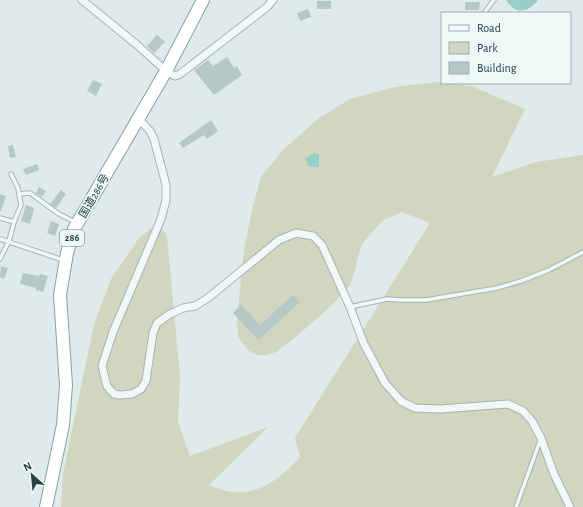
<svg xmlns="http://www.w3.org/2000/svg" width="583" height="507" viewBox="0 0 583 507" font-family="'Alegreya Sans','Noto Sans JP',sans-serif">
<rect width="100%" height="100%" fill="#dfeaea"/>
<path fill="#d2d5bf" d="M437,82L471,86L525,109L492,177L536,162L583,155V507H61L63,474L94,324L111,279L139,238L150,229L158,227L162,229L167,236L180,377L178,421L190,456L268,427L209,485C247,503 275,485 300,457L295,438L430,223L402,212L383,220L362,244L358,257L355,271L350,285L332,305L298,335L276,352L266,355H257L249,351L238,337L237,317L244,251L251,214L261,177L284,149L318,119L350,99L395,87Z"/>
<g fill="#96cec8">
<path d="M506,0H538C528,13 515,15 506,0Z"/>
<polygon points="314,153 319,155 319,167 308,166 305,159"/>
</g>
<g fill="#b6c7c8">
<rect x="317" y="1" width="14" height="8"/>
<polygon points="465,2 480,2 479,10 465,10"/>
<polygon points="308,9 311,17 300,21 297,13"/>
<polygon points="157,35 165,42 154,53 147,46"/>
<polygon points="227,57 234,68 237,66 242,75 214,95 194,70 208,60 213,66"/>
<polygon points="93,80 102,84 96,96 87,91"/>
<polygon points="211,120 218,131 207,139 204,135 183,148 179,143"/>
<polygon points="13,145 16,157 10,158 8,146"/>
<polygon points="37,164 39,170 26,175 23,169"/>
<polygon points="39,187 46,191 42,197 36,193"/>
<polygon points="61,190 66,194 56,208 50,204"/>
<polygon points="0,194 6,196 1,211 0,211"/>
<polygon points="26,205 34,208 30,224 21,221"/>
<polygon points="51,221 59,224 55,236 47,233"/>
<polygon points="1,266 8,268 4,279 0,277"/>
<polygon points="23,273 39,276 40,274 48,276 43,292 36,290 36,288 20,284"/>
<polygon points="293,295 300,302 258,340 233,313 241,305 260,325"/>
</g>
<g fill="none" stroke-linecap="round" stroke-linejoin="round">
<defs>
<g id="lane">
<polyline points="484,13 494,0"/>
<polyline points="19,194 30,193 59,214 75,222"/>
<polyline points="0,218 14,222"/>
<polyline points="0,239 63,260"/>
<polyline points="0,259 9,241 14,222 21,205 18,188 11,174"/>
<polyline points="350,307 387,299 402,300 426,300 497,288 521,281 549,270 583,252"/>
<polyline points="516,507 540,441"/>
</g>
<g id="street">
<polyline points="82,0 136,44 166,71 175,76 180,74 267,7 273,0"/>
<polyline points="138,118 150,131 154,139 166,185 166,200 161,219 113,332 102,366 107,386 114,394 120,395 132,394 141,389 146,381 153,333 157,323 170,314 183,308 195,306 208,298 279,240 296,233 313,236 322,245 350,307 364,344 385,383 401,401 415,408 440,409 508,404 523,411 532,421 541,438 554,474 570,507"/>
</g>
<polyline id="highway" points="46,507 63,425 66,385 60,295 67,253 74,229 166,71 203,0"/>
</defs>
<use href="#lane" stroke="#a4b4b5" stroke-width="5.5"/>
<use href="#street" stroke="#a4b4b5" stroke-width="9"/>
<use href="#highway" stroke="#85a2a2" stroke-width="14"/>
<use href="#lane" stroke="#f2f7f8" stroke-width="3.5"/>
<use href="#street" stroke="#f2f7f8" stroke-width="7"/>
<use href="#highway" stroke="#fff" stroke-width="12"/>
</g>
<g text-anchor="middle" dominant-baseline="central" stroke-width="3.5" stroke-linejoin="round" paint-order="stroke">
<rect fill="#eff7f7" stroke="#627879" stroke-width="1" x="60" y="230" width="24" height="16" rx="3"/>
<g font-size="10" font-weight="bold" fill="#264243">
<text x="72" y="238">286</text>
</g>
<g font-size="11" fill="#264243" stroke="#eff7f7">
<text transform="translate(94 196) rotate(-60)">国道286号</text>
</g>
</g>
<rect x="441" y="12" width="130" height="72" fill="#eff7f7" stroke="#9fafaf"/>
<rect x="449" y="25" width="20" height="6" fill="#f2f7f8" stroke="#9fafaf"/>
<text x="477" y="32" font-size="12" fill="#264243">Road</text>
<rect x="449" y="42" width="20" height="12" fill="#d2d5bf" stroke="#9fafaf"/>
<text x="477" y="52" font-size="12" fill="#264243">Park</text>
<rect x="449" y="62" width="20" height="12" fill="#b6c7c8" stroke="#9fafaf"/>
<text x="477" y="72" font-size="12" fill="#264243">Building</text>
<g transform="translate(32 475) rotate(333)" stroke="#eff7f7" stroke-width="3" paint-order="stroke">
<path d="M0-3L7 15L0 10L-7 15Z" fill="#264243"/>
<text y="-6" font-size="11" font-weight="bold" text-anchor="middle" fill="#264243">N</text>
</g>
</svg>
